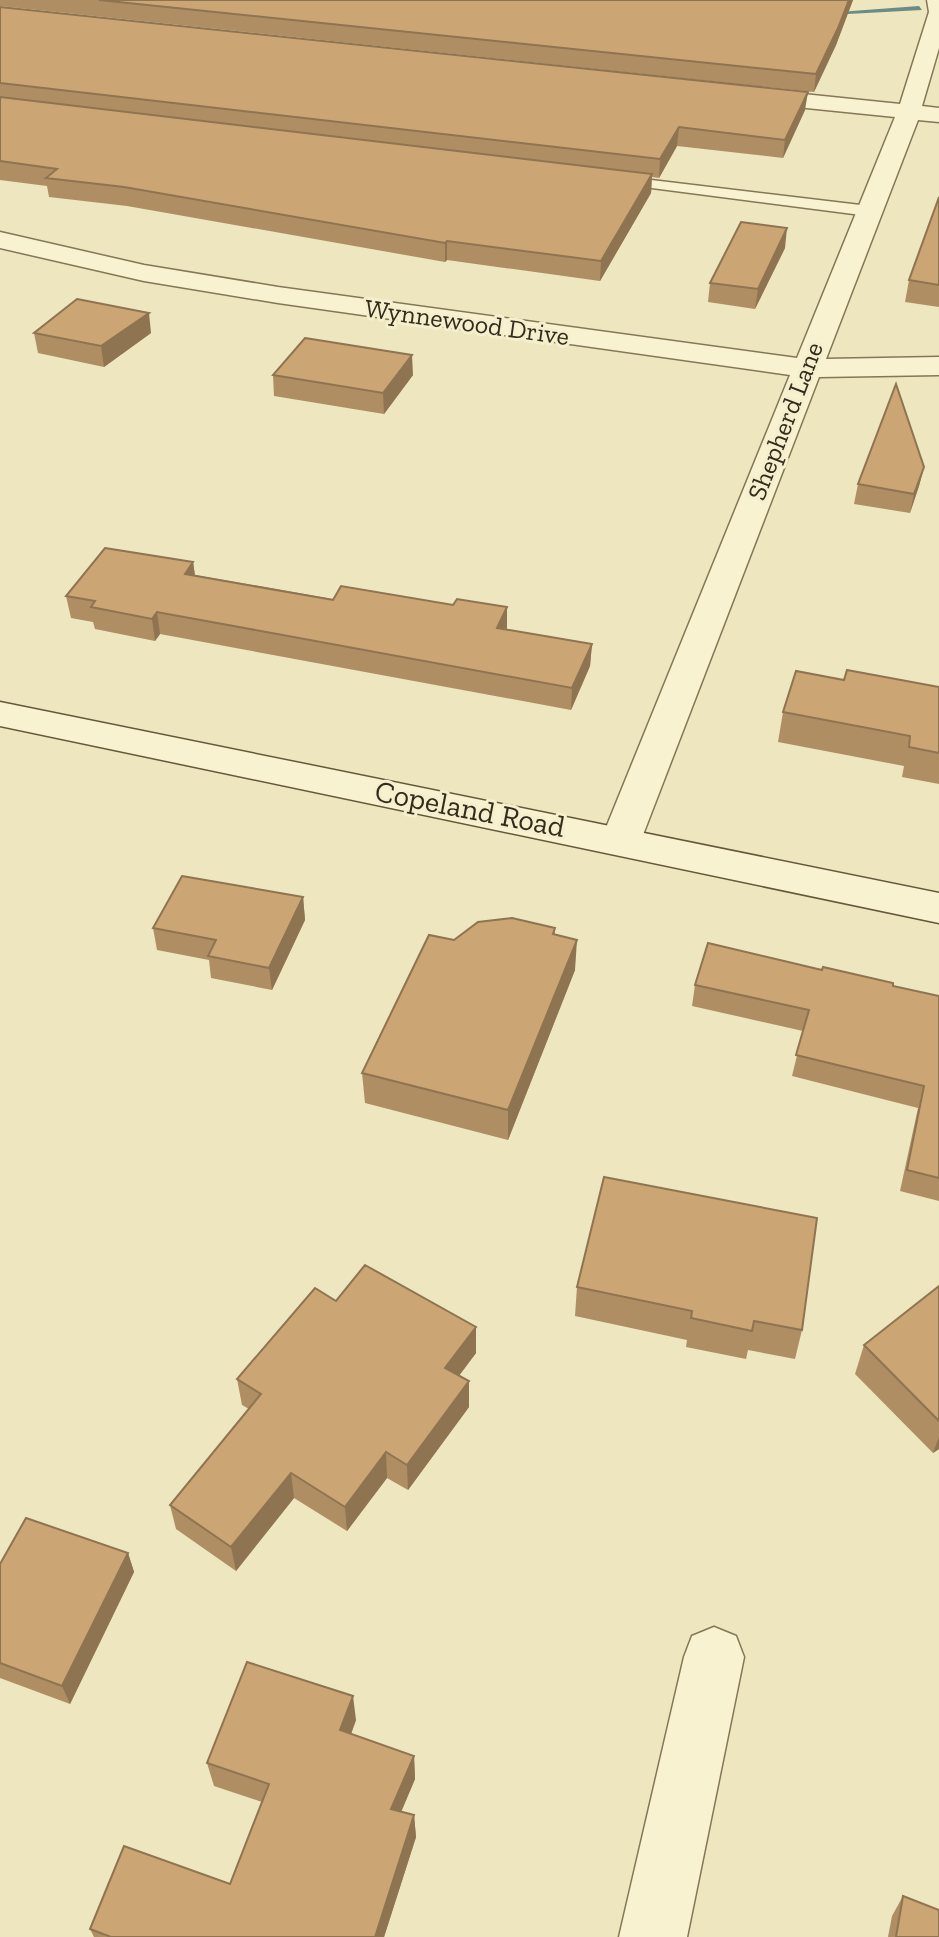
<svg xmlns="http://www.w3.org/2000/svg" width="939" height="1937" viewBox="0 0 939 1937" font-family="'Zilla Slab',serif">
<rect width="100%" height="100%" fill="#ede6be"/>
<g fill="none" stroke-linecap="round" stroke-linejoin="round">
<polygon fill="#698c88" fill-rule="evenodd" points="919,6 922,10 829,15 825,13"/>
<defs>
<polygon id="lane" points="618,176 869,206 877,211 869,216 613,183 613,177"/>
<g id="street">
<polygon points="927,0 939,0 939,48 922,106 939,108 939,122 918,120 826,359 939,357 939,375 819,377 641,840 635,850 621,854 607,850 601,840 790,375 278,303 144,281 0,248 0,232 144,265 278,287 797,358 895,117 746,102 738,100 735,95 738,90 746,88 900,104 929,12"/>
<polygon points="714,1627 736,1636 744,1657 687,1937 619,1937 684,1657 692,1636"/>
</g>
<polygon id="secondary" points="0,702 939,893 939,923 0,726"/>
</defs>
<use href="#lane" stroke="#857657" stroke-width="3"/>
<use href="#street" stroke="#857657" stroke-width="3"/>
<use href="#secondary" stroke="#66573a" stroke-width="3"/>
<use href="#lane" fill="#f8f2d1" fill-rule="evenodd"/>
<use href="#street" fill="#f8f2d1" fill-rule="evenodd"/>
<use href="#secondary" fill="#f8f2d1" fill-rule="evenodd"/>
</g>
<g fill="#af8e64">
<polygon points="0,0 853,0 836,45 814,92 0,6"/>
<polygon points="0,7 805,110 783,158 677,146 659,178 652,177 651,193 600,281 447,260 445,262 127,206 49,197 47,186 0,180"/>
<polygon points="939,197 939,307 905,302 909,280"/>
<polygon points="785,248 755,309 708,302 710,283"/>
<polygon points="34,333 151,333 104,367 38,353"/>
<polygon points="273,375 413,375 384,414 274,396"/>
<polygon points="924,467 919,486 910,513 854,504 858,484"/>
<polygon points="193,562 195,575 592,644 590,666 571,710 160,634 155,641 95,629 93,622 71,618 66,596"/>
<polygon points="844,680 939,687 939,784 902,777 904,766 778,742 783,712"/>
<polygon points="303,897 305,920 272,990 211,978 209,960 157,950 153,928"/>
<polygon points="555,928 555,934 575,970 508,1140 365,1103 362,1073 454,940"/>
<polygon points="822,970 939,996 939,1201 900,1191 918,1108 792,1076 803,1031 692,1006 695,985"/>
<polygon points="939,1286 939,1449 933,1453 855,1374 864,1345"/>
<polygon points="577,1287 802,1330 795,1359 748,1350 746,1359 686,1347 687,1340 575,1316"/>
<polygon points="336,1301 476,1327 476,1353 459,1376 469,1407 408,1490 387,1478 347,1531 294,1498 236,1571 176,1529 170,1505 249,1409 242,1405 237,1379"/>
<polygon points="128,1553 134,1572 70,1704 0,1678 0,1564"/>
<polygon points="356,1720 351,1734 414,1756 415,1779 401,1812 414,1815 416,1837 384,1937 94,1937 90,1929 230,1884 262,1802 214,1786 207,1763"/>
<polygon points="903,1896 939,1937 888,1937 892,1916"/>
</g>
<g fill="#8e7451">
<polygon points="849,0 853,0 836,45 814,92 816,74"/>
<polygon points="808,92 805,110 783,158 785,140"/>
<polygon points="679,127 677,146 659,178 660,159"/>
<polygon points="652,174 651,193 600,281 601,261"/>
<polygon points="787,228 785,248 755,309 758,289"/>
<polygon points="447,241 447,260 445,262 445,243"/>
<polygon points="149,313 151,333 104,367 101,346"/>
<polygon points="412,355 413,375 384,414 383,393"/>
<polygon points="924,467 919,486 910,513 914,494"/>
<polygon points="193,562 196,584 185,574"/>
<polygon points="507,607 507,629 497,628"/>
<polygon points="157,612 160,634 155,641 152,619"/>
<polygon points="592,644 590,666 571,710 572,688"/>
<polygon points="303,897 305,920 272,990 269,968"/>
<polygon points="577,940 575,970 508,1140 508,1110"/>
<polygon points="476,1327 476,1353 445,1394 445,1368"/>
<polygon points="469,1381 469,1407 408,1490 407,1465"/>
<polygon points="939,1437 939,1449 933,1453"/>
<polygon points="386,1452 387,1478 347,1531 345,1507"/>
<polygon points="291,1473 294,1498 236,1571 231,1547"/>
<polygon points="128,1553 134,1572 70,1704 62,1686"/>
<polygon points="353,1696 356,1720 344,1753 340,1730"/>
<polygon points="414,1756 415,1779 393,1831 391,1809"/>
<polygon points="414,1815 416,1837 384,1937 375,1937"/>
</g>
<g fill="#cba574" stroke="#8e7451" stroke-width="2">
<polygon points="99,0 849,0 838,28 816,74"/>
<polygon points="0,7 808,92 785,140 679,127 660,159 0,83"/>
<polygon points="0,97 652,174 601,261 447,241 445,243 124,187 46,178 57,169 0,161"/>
<polygon points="939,197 939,285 909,280"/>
<polygon points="741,222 787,228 758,289 710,283"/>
<polygon points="77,299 149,313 101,346 34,333"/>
<polygon points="305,338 412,355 383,393 273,375"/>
<polygon points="896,384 924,467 914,494 858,484"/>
<polygon points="105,548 193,562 185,574 333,600 341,586 453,605 457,599 507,607 497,628 592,644 572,688 157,612 152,619 91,607 95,601 66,596"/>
<polygon points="847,670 939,687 939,753 909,747 910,736 783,712 796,671 844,680"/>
<polygon points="182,876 303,897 269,968 208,956 216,940 153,928"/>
<polygon points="512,918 555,928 553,934 577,940 508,1110 362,1073 429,935 454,940 478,922"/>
<polygon points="708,943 822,970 823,967 893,983 893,986 939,996 939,1178 907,1170 924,1086 796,1055 809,1010 695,985"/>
<polygon points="604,1177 817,1218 802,1330 754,1321 752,1331 691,1318 692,1311 577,1287"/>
<polygon points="365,1265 476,1327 445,1368 469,1381 407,1465 386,1452 345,1507 291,1473 231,1547 170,1505 261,1394 237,1379 315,1288 336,1301"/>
<polygon points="939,1286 939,1421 864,1345"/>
<polygon points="26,1518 128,1553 62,1686 0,1663 0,1564"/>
<polygon points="247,1662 353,1696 340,1730 414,1756 391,1809 414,1815 375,1937 111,1937 90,1929 124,1846 230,1884 269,1784 207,1763"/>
<polygon points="903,1896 939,1910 939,1937 896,1937"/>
</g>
<g text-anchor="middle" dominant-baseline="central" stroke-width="6" stroke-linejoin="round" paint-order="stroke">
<g font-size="26" fill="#342b1c" stroke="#f5efcd">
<text transform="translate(467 322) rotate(8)">Wynnewood Drive</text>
<text transform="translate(785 421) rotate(-69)">Shepherd Lane</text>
</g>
<g font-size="30" fill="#342b1c" stroke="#f5efcd">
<text transform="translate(470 809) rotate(11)">Copeland Road</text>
</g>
</g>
</svg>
